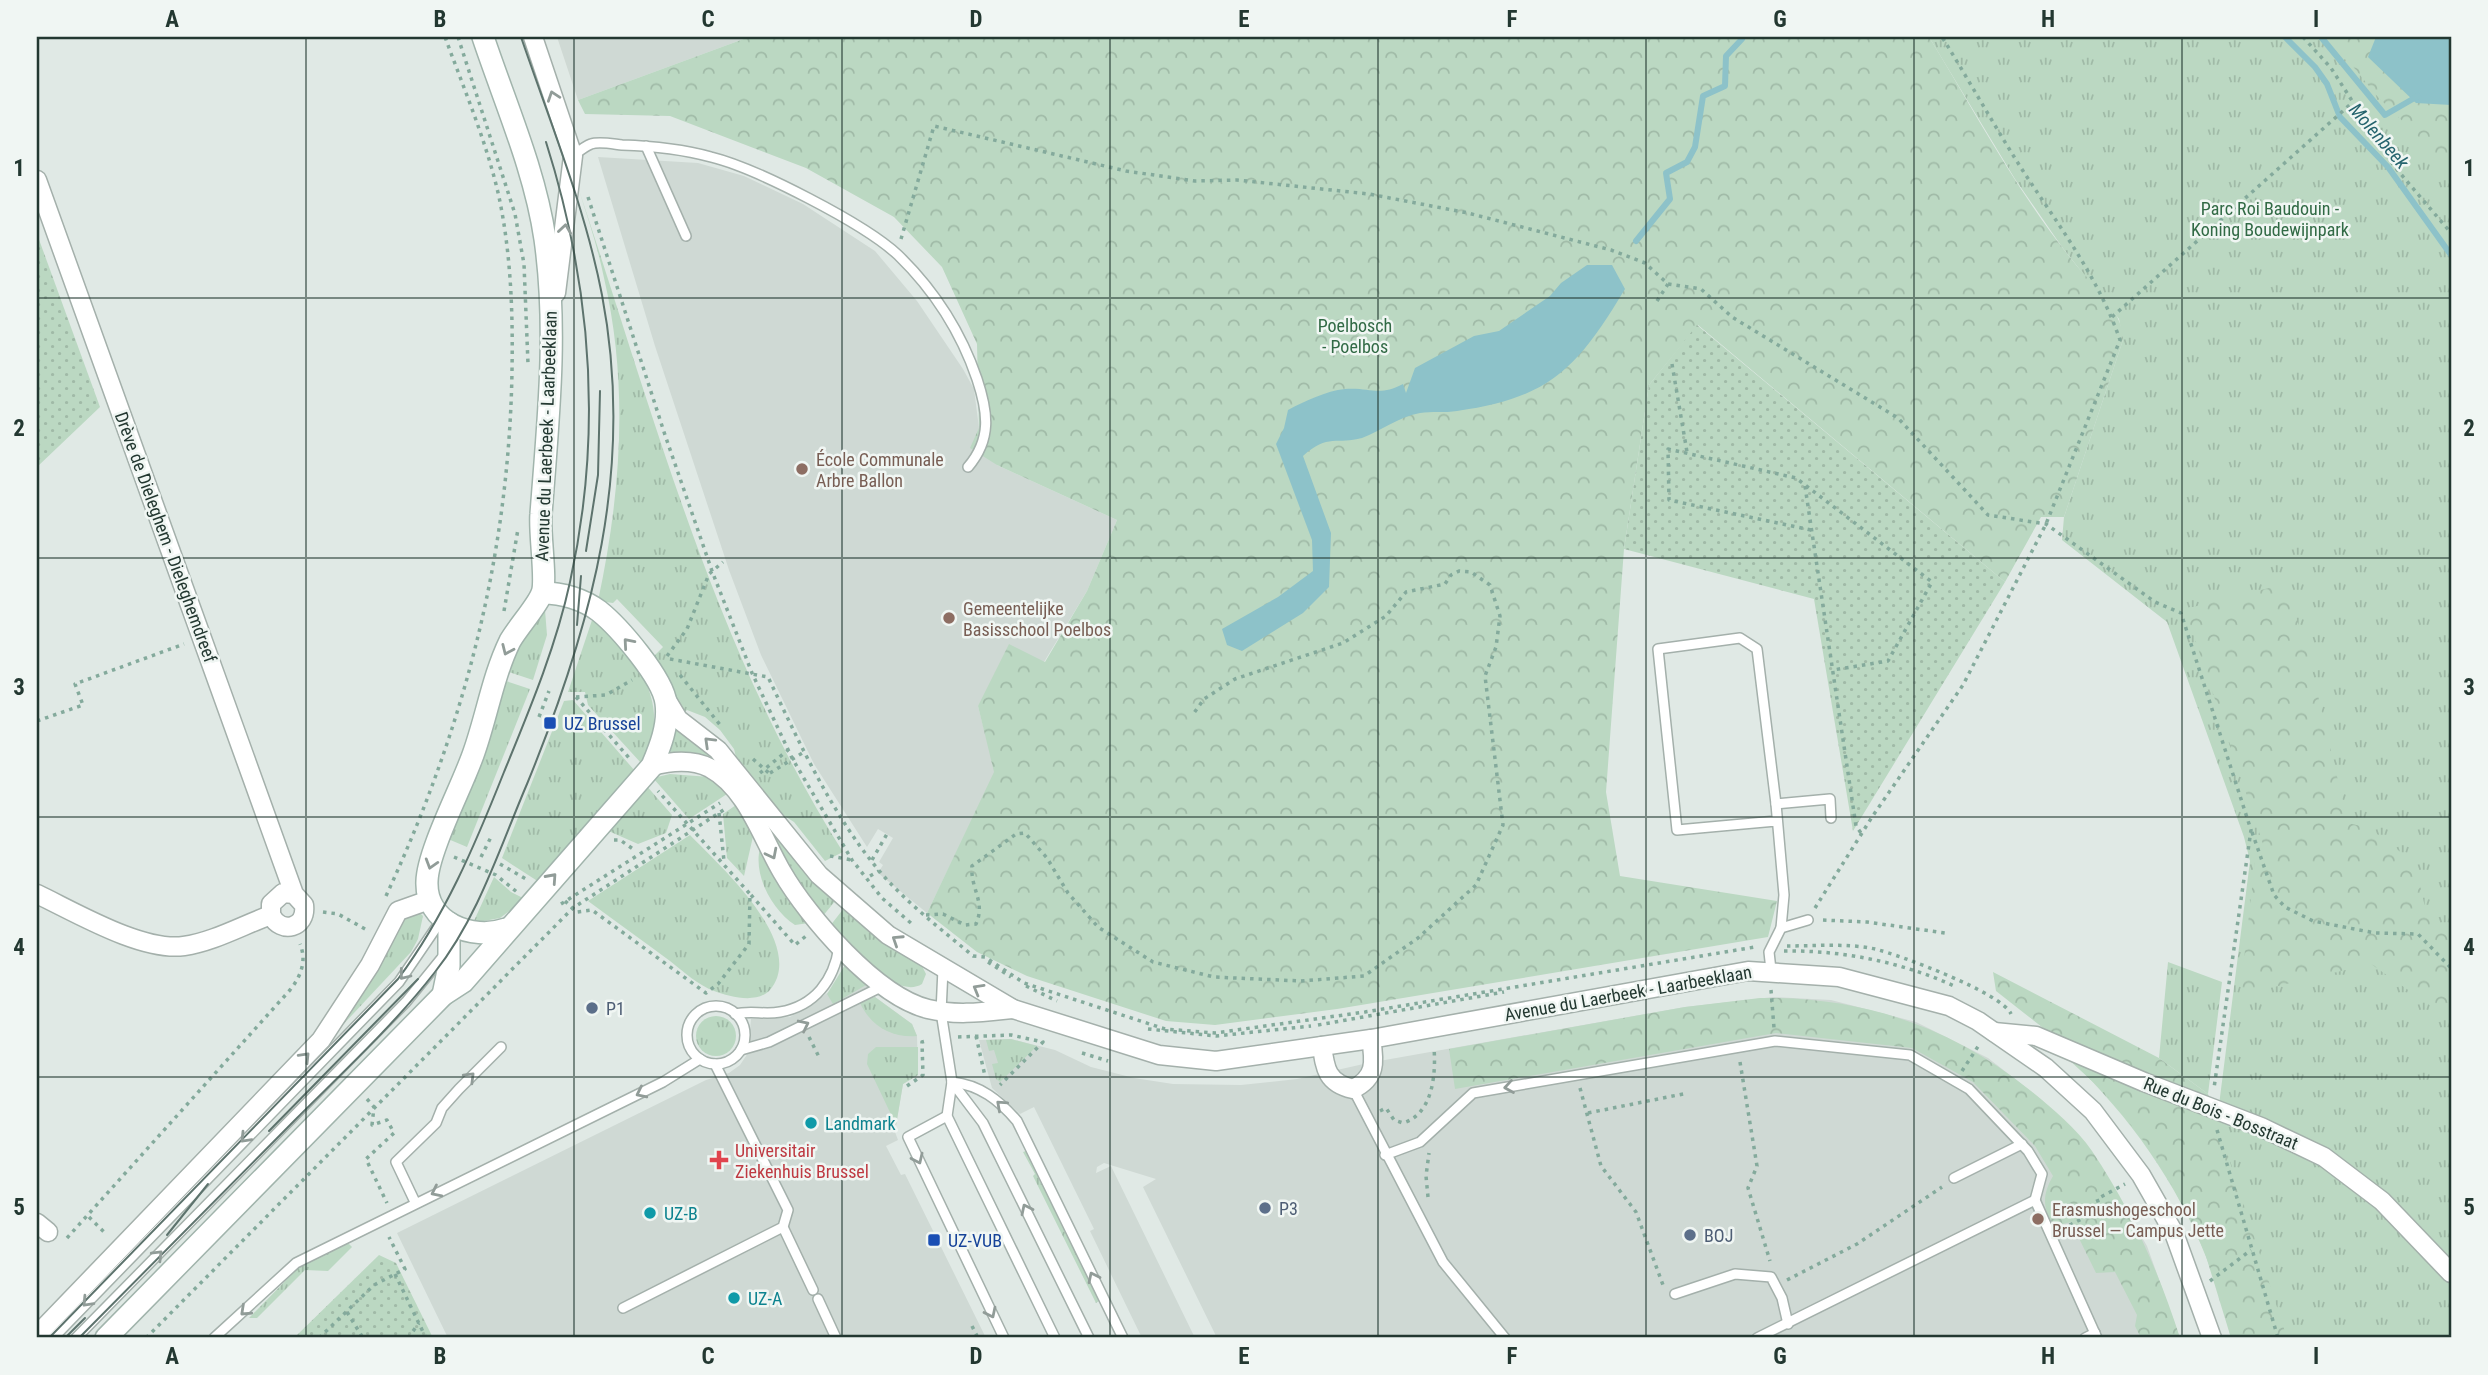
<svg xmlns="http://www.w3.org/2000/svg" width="2488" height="1375" viewBox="0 0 2488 1375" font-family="'Roboto Condensed',sans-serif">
<defs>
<pattern id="grass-tufts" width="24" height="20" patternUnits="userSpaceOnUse" patternTransform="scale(1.75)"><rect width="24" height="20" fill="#bbd8c2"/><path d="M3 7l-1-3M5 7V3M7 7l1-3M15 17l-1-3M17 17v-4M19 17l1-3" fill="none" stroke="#a0baa7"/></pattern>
<pattern id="forest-crowns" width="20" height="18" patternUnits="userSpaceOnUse" patternTransform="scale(1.75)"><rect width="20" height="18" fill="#bbd8c2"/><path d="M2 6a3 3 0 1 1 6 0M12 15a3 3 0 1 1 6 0" fill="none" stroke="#a0baa7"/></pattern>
<pattern id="garden-dots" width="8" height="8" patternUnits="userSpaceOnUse" patternTransform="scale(1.75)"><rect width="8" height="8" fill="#bbd8c2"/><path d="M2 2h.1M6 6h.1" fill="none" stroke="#a0baa7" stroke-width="1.8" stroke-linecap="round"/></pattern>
</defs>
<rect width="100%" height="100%" fill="#e0e9e5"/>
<g fill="#cfd9d4">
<polygon points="557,37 749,37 578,100"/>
<polygon points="598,157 698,163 744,176 803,204 875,251 917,301 963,369 974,389 979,428 997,465 1117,520 1087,591 1044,662 978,706 995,772 927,913 878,873 883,865 879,862 893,838 878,829 867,847 814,764 761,655 729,570 655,346"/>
<polygon points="845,965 868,984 875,997 912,1024 917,1036 918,1075 903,1084 895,1132 898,1140 886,1146 901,1175 905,1174 986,1338 448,1338 397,1233 706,1080 729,1073 740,1065 748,1053 751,1019 790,1017 811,1005 834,988"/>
<polygon points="1773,997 1831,1000 1916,1022 1988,1058 2042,1100 2091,1151 2147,1246 2180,1338 1217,1338 1143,1187 1156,1179 1104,1163 1097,1167 1096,1173 1111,1166 1195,1338 1142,1338 1090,1231 1094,1229 1034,1107 1020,1114 992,1088 979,1040 1011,1039 1055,1050 1091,1067 1134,1078 1173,1084 1241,1085 1297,1079 1368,1063 1685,1007"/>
</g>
<g fill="url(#grass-tufts)">
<path d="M1929,37H2451V1338H2231C2208,1234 2156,1145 2081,1070L2219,1105L2250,861L2244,837L2167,622L2062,540L2064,517L2123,340L2119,319L2062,247L2015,179Z"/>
<path d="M579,190C654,415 715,651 843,852L825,861L794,822L775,810L737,761L734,749L720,730L705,717L687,710L684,713L652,658L663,647L617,599L613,603L598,601C621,493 629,386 604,278C598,248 588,219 579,190Z"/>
<polygon points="545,610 547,635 533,680 506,671 514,650"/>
<path d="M593,617C636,653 676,709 641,763L588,705L585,692H568Z"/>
<polygon points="503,680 530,689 467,847 448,839"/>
<polygon points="573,700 635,771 539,882 502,858 564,701"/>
<polygon points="676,728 712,756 712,759 670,753"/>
<polygon points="670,774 710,777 727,794 689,819 653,778"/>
<polygon points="645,784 672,815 666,833 638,844 604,829"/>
<polygon points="736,805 754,832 744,876 727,858 723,814"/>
<polygon points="769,830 836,900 822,917 795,882"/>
<path d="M690,835C719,865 808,944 770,990C757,1004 730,997 714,991C698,985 684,972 670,961C643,941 615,921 588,901Z"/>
<path d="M760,848L783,890L809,923L795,925C772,910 753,875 760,848Z"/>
<polygon points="494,877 511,892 525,899 500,918 473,923"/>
<path d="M844,908L921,964L926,974L922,984C895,1001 848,944 830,926Z"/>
<polygon points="419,912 423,916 418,939 411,952 324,1045 403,914"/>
<polygon points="2168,962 2222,982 2208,1094 2159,1058"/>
<polygon points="845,965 868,984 833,1004 827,994"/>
<path d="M875,997L912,1024L917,1036C891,1038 871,1026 860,1003Z"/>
<circle cx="716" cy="1036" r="20"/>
<polygon points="1011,1039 1037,1046 1000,1082 996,1079 992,1064 998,1063 994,1050 989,1051 986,1040"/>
<polygon points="876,1047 918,1047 918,1075 903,1084 896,1125 867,1064 868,1054"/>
<polygon points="1026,1151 1099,1301 1096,1303 1033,1176 1035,1174 1023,1152"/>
<polygon points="348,1243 352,1247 328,1271 305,1270 257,1318 249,1318 299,1267"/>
</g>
<g fill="url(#forest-crowns)">
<path d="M749,37H1929C1975,112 2017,192 2073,261C2090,283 2124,311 2123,340L2064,517H2041L2005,582L1698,325L1649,385L1624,549L1606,792L1620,876L1777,901L1768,937L1337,1009L1215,1025L1166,1021L1027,976L977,952L927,913L994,772L978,706L1009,644L1045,662L1087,591L1117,520L997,465L970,448L979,428L977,344L942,267L894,217L806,168L670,116L585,114L578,100Z"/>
<polygon points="2329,37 2451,37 2451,188 2434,152 2377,96"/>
<polygon points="2285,584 2308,653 2348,823 2369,828 2415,863 2427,916 2451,938 2451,1020 2371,964 2240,995 2255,861 2267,856 2185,609"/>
<polygon points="1993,972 2159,1058 2208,1094 2287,1338 2231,1338 2205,1253 2188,1215 2155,1155 2105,1093 2055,1047 2052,1035 1996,991"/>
<path d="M1760,998C1862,996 1952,1027 2031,1091C2052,1108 2076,1128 2092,1151C2131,1209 2159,1272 2180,1338H2141L2135,1326L2137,1315L2115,1272L2096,1273L2071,1222L2055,1226C2041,1209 2043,1193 2053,1176L2035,1146L1973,1082L1912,1048L1776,1033L1455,1089L1449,1049L1685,1007Z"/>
</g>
<g fill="url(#garden-dots)">
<polygon points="37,234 100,407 37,467"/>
<polygon points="1697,325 2005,582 1853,831 1814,599 1624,549 1649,385"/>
<polygon points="379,1255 396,1263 433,1338 294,1338"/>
</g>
<g fill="#8dc2c9">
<polygon points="2376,37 2451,37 2451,105 2416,103 2368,57"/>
<path d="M1587,265H1612L1625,289C1578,367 1551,398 1457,411C1445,413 1431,411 1420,413C1400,416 1381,431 1362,438C1337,445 1328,433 1303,456L1331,533L1329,587L1303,613L1242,651L1227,645L1222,629L1278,597L1313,571L1312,540L1276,444L1284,428L1288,410C1305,401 1326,391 1345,389C1370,387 1379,397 1403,384L1406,393L1415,368L1474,336L1499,331L1550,296L1561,283Z"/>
</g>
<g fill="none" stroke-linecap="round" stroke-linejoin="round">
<g stroke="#8dc2c9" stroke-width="6">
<polyline points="2285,37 2315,67 2327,84 2340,117 2388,167 2451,255"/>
<polyline points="2321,37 2385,115 2418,96"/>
<polyline points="1636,241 1670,199 1666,173 1687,162 1695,147 1703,96 1725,86 1726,56 1742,39 1740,37"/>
</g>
<defs>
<g id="lane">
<polyline points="646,146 686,236"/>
<path d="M573,156C578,152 585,146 591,144C599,141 613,144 622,145C653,146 682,149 711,157C756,168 865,224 898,255C934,290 961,332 977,379C988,412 992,439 968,467"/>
<polyline points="1776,804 1830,799 1831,818"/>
<polyline points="1776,821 1677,830 1658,649 1740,638 1757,649 1776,804 1784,895 1781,928"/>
<polyline points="943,969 941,1012 952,1082 947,1116 1055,1338"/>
<polyline points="1771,970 1769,952 1781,928 1808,920"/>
<circle cx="716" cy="1035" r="29"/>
<path d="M735,1014C751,1010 764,1015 780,1012C815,1006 834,980 839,947"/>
<polyline points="741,1050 769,1042 885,985"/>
<path d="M952,1082C980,1085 999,1100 1017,1121L1123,1338"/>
<polyline points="952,1082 983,1123 1089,1338"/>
<polyline points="1353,1089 1443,1262 1505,1338"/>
<polyline points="947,1116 908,1137 1004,1338"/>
<polyline points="1385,1155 1420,1142 1473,1093 1775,1041 1910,1055 1969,1089 2028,1151 2042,1174 2035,1200"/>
<polyline points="1954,1178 2022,1144"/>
<polyline points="415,1202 396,1162 436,1123 442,1108 459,1089 501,1047"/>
<polyline points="783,1227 813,1290"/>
<polyline points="1675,1294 1735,1274 1771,1277 1782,1298 1788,1324"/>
<polyline points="818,1299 836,1338"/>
<polyline points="623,1308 783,1227 788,1210 715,1064"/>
<polyline points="53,1338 399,982 442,919"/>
<polyline points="76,1338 406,1002 445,954"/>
<polyline points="214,1338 296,1263 663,1082 700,1059"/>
<polyline points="1757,1338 2035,1200 2097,1338"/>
<polyline points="2085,1338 2095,1333"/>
</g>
<g id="street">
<polyline points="533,37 573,156 556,293"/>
<path d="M37,180L294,894L304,905C307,928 281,935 271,915V904L283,893L294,894"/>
<polyline points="666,699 678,719 718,750 819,875 888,935 1013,1009 1159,1055 1216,1061 1371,1039 1748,971 1839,977 1949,1006 1978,1021 2046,1068 2093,1111 2141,1175 2174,1233 2212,1338"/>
<path d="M652,766C671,761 692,759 710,768C747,788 762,838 782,872C808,917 876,996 928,1009C957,1016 984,1012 1013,1009"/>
<path d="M37,894C75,912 142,952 184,946C213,942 243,925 271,915"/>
<polyline points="1994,1032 2036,1036 2144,1082 2261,1127 2324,1157 2382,1201 2451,1273"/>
<path d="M1322,1046C1325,1069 1327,1083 1353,1089C1376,1078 1375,1062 1371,1039"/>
<polyline points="37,1223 48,1232"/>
<polyline points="37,1335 321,1040 370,965 398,911 429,900"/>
</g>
<g id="secondary">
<path d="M483,37C505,103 535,170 545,239C558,331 548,422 541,514C539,531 547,581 542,593C538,605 518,627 510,641C493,676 487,715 474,752C463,785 428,850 427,881C425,923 472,941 506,929"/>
<polyline points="443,995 449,966 449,923"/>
<path d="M106,1338L443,995L463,982L652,766C660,747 669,725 666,703C663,678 619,627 599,611C583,599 562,593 543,593"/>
</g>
</defs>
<use href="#lane" stroke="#a4b0ab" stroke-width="12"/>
<use href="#street" stroke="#a4b0ab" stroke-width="21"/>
<use href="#secondary" stroke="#a1b4ac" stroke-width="24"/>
<g stroke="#84aa9c" stroke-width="3.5" stroke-dasharray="3.5 5" stroke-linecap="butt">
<polyline points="458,37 515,214 524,264 528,364"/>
<polyline points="2303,37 2331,68 2394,166 2451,233"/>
<polyline points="588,197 665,435 712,571 752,673 792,758 852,860 882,898 912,924"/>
<polyline points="901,239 934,126 1126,171 1195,181 1237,180 1369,194 1468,213 1611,250 1645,263 1668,284 1701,289 1732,317 1898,418 1988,515 2046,524 2155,602 2181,613 2251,830 2214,1088"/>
<polyline points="1657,301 1668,284"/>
<polyline points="2112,317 2353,102"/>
<polyline points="1672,364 1687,452"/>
<polyline points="1805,486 1856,826 1861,833"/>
<polyline points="1811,530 1669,500 1668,449 1796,478 1932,582 1888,661 1833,670"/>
<polyline points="504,611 518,529"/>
<polyline points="667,656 687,629 709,574 723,562"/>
<path d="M670,659L768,677C800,744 832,815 881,873C908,904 941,929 973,956L985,957L1024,983L1165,1029L1215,1033L1365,1012L1755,947"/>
<polyline points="680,675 721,726"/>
<polyline points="576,697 630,759"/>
<polyline points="576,697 606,695 632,680"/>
<polyline points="539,717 549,691"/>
<polyline points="37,721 83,705 75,684 184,644"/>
<polyline points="753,759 770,774"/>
<polyline points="760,773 788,750"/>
<polyline points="770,773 804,752"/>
<polyline points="719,813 724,861"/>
<polyline points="2252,832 2274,895 2285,907 2313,921 2375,933 2418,934 2451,968"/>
<polyline points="614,840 620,840 636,851"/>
<polyline points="830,856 852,860"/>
<polyline points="454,857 496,875 517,892"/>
<polyline points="481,857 492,835"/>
<polyline points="872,860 887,834"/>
<polyline points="500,864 526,879"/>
<polyline points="870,876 879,871"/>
<polyline points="751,895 795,945 806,936"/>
<path d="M386,896C464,728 509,556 512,371C513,313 511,254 499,197C487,143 464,89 445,37"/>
<polyline points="565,901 577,912 592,910 706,993 718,984 749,944 750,894 658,791"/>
<polyline points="561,904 720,803"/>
<path d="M1815,908L1872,817L1963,685L2046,524L2120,340C2099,279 2060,227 2025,174C1996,129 1970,82 1942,37"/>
<polyline points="323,912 338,914 367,930"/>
<path d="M926,915L943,914L965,925L976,924C986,902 970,888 972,866L1016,834L1025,833L1047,858L1068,893L1098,927L1153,962L1214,977L1301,981L1364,976L1418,938L1476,885L1503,825L1485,676L1496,647L1500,616L1490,585L1471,572L1459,571L1451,575L1445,584L1406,592L1386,616L1343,643L1235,679L1204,699L1194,713"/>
<polyline points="1823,920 1867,922 1945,933"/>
<path d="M1787,946C1815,946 1848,943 1875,949C1900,955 2002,993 2011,1014"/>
<path d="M1784,951C1841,950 1902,962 1954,986"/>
<polyline points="988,962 1011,977"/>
<polyline points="1026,986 1057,1001"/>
<polyline points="1771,990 1774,1028"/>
<polyline points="1318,1025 1504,992"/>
<polyline points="1148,1029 1216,1036 1311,1026"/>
<polyline points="976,1036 985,1076"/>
<polyline points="809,1037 820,1059"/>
<polyline points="958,1037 1011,1035 1043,1042 1000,1085"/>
<polyline points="1082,1053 1108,1061"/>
<polyline points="1740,1062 1757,1166 1748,1188 1770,1261"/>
<polyline points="1962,1071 1979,1045"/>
<polyline points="907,1086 923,1075 922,1042 926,1041"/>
<polyline points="1580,1088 1601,1166 1636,1212 1663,1285"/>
<polyline points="367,1099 374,1107 372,1125 387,1120 394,1133 366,1159 387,1203"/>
<path d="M1380,1111L1386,1108L1394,1120L1403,1123C1433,1114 1436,1074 1434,1048"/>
<polyline points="1588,1113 1688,1093"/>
<polyline points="2217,1130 2278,1338"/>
<polyline points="1428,1197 1426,1176 1429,1153"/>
<polyline points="89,1217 107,1235"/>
<polyline points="2062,1229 2101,1209 2097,1199 2125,1184"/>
<path d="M67,1238L290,990C301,976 307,961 300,944"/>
<polyline points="395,1274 426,1338"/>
<polyline points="1787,1280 1857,1244 1942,1187"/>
<polyline points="2210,1281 2251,1250"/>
<polyline points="347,1312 363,1338"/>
<polyline points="972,1326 978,1338"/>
<polyline points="146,1338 573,908 725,809"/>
<polyline points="319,1338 374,1285 405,1269 389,1237"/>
<polyline points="408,1338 419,1323"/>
</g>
<use href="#lane" stroke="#fff" stroke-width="9"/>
<use href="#street" stroke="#fff" stroke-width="18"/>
<use href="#secondary" stroke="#fff" stroke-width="21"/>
<g stroke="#5d736d" stroke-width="2">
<polyline points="586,551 598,475 600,391"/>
<polyline points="577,625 581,576"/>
<polyline points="269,1131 418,979"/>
<polyline points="167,1235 208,1184"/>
<path d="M49,1338L398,979C445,916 475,845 504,772C529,711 556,647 570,582C603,433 592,287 546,142"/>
<polyline points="65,1338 85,1318"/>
<path d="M79,1338C151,1265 223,1192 296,1119C343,1072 394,1025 435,972C478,918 500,847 527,784C593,623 635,468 602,295C585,207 550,122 521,37"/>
</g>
</g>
<defs><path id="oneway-chevron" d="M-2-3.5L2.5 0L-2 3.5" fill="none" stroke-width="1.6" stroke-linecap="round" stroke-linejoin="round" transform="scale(1.75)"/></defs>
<g stroke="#919c98">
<use href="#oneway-chevron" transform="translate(553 96) rotate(-109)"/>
<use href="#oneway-chevron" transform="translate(565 229) rotate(-82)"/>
<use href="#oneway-chevron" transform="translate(628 643) rotate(-131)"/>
<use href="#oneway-chevron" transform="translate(507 650) rotate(114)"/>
<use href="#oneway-chevron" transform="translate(709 742) rotate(-136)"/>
<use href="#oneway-chevron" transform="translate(772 854) rotate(63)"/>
<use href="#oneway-chevron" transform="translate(431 864) rotate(107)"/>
<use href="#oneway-chevron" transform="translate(552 878) rotate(-48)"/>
<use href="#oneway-chevron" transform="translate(897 940) rotate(-147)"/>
<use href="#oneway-chevron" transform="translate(404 975) rotate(128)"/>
<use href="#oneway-chevron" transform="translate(978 989) rotate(-150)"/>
<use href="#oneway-chevron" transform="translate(804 1025) rotate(-26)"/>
<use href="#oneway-chevron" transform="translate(305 1057) rotate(-46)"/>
<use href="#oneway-chevron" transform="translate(470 1077) rotate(-45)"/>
<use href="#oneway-chevron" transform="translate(1509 1087) rotate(171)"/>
<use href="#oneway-chevron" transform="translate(641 1093) rotate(154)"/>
<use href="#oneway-chevron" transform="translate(1001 1105) rotate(-138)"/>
<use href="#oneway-chevron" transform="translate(245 1138) rotate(134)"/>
<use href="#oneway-chevron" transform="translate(918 1159) rotate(65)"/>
<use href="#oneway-chevron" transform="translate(436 1192) rotate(154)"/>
<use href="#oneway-chevron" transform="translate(1026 1209) rotate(-116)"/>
<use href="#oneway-chevron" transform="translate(158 1255) rotate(-45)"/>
<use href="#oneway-chevron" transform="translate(1093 1277) rotate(-116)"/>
<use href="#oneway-chevron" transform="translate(87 1302) rotate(133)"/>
<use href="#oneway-chevron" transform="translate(245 1311) rotate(137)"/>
<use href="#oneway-chevron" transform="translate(991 1313) rotate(64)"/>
</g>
<path fill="none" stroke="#233831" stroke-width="2" stroke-opacity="0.55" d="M306,37V1338M574,37V1338M842,37V1338M1110,37V1338M1378,37V1338M1646,37V1338M1914,37V1338M2182,37V1338M37,298H2451M37,558H2451M37,817H2451M37,1077H2451"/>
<g fill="#8d6e63" stroke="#f0f6f3" stroke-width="2.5">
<circle cx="802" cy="469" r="7"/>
<circle cx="949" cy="618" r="7"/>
<circle cx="2038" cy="1219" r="7"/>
</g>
<g fill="#1a4fb4" stroke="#f0f6f3" stroke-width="2.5">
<rect x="543" y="716" width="14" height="14" rx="3.5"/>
<rect x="927" y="1233" width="14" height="14" rx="3.5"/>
</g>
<g fill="#5c6f8a" stroke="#f0f6f3" stroke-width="2.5">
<circle cx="592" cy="1008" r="7"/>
<circle cx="1265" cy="1208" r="7"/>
<circle cx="1690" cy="1235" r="7"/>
</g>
<g fill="#0f9aa8" stroke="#f0f6f3" stroke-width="2.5">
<circle cx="811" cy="1123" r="7"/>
<circle cx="650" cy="1213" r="7"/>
<circle cx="734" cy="1298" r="7"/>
</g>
<path fill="#e0444e" stroke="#f0f6f3" stroke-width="2.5" d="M715.5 1149.5h7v7h7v7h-7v7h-7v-7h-7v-7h7z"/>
<g text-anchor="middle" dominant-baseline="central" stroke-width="5" stroke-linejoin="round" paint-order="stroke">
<g font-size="18" fill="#316a45" stroke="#f0f6f3">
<text x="2270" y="208">Parc Roi Baudouin -<tspan x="2270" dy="21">Koning Boudewijnpark</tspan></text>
<text x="1355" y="325">Poelbosch<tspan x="1355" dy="21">- Poelbos</tspan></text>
</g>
<g font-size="18" fill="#233831" stroke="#f0f6f3">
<text transform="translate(546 436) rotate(-88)">Avenue du Laerbeek - Laarbeeklaan</text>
<text transform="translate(166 537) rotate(70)">Drève de Dieleghem - Dieleghemdreef</text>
<text transform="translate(1628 993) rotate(-10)">Avenue du Laerbeek - Laarbeeklaan</text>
<text transform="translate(2221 1113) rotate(22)">Rue du Bois - Bosstraat</text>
</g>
<g font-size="18" fill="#785e54" stroke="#f0f6f3" text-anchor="start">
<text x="816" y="459">École Communale<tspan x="816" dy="21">Arbre Ballon</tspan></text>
<text x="963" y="608">Gemeentelijke<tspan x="963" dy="21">Basisschool Poelbos</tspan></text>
<text x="2052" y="1209">Erasmushogeschool<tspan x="2052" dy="21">Brussel — Campus Jette</tspan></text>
</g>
<g font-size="18" fill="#164399" stroke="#f0f6f3" text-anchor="start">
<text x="564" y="723">UZ Brussel</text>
<text x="948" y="1240">UZ-VUB</text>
</g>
<g font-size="18" fill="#4e5e75" stroke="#f0f6f3" text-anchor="start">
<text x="606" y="1008">P1</text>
<text x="1279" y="1208">P3</text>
<text x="1704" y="1235">BOJ</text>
</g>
<g font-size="18" fill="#0d838f" stroke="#f0f6f3" text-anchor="start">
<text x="825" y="1123">Landmark</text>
<text x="664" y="1213">UZ-B</text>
<text x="748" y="1298">UZ-A</text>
</g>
<g font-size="18" fill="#be3a42" stroke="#f0f6f3" text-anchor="start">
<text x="735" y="1150">Universitair<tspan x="735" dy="21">Ziekenhuis Brussel</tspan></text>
</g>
<g font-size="19" font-style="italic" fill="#24636d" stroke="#f0f6f3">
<text transform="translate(2379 136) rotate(49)">Molenbeek</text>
</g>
</g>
<rect width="2488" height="1375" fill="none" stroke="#f0f6f3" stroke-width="77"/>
<rect x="38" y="38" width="2412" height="1298" fill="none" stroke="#233831" stroke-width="2.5"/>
<g font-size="23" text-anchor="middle" font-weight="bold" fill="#233831">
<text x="172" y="27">A</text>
<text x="440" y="27">B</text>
<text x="708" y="27">C</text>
<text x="976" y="27">D</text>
<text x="1244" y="27">E</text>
<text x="1512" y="27">F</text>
<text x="1780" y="27">G</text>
<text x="2048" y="27">H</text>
<text x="2316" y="27">I</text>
<text x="19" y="176">1</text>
<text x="2469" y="176">1</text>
<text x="19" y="436">2</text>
<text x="2469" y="436">2</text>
<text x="19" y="695">3</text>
<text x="2469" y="695">3</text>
<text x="19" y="955">4</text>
<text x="2469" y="955">4</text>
<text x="19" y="1215">5</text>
<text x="2469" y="1215">5</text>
<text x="172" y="1364">A</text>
<text x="440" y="1364">B</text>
<text x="708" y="1364">C</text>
<text x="976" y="1364">D</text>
<text x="1244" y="1364">E</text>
<text x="1512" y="1364">F</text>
<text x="1780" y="1364">G</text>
<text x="2048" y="1364">H</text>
<text x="2316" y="1364">I</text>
</g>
</svg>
